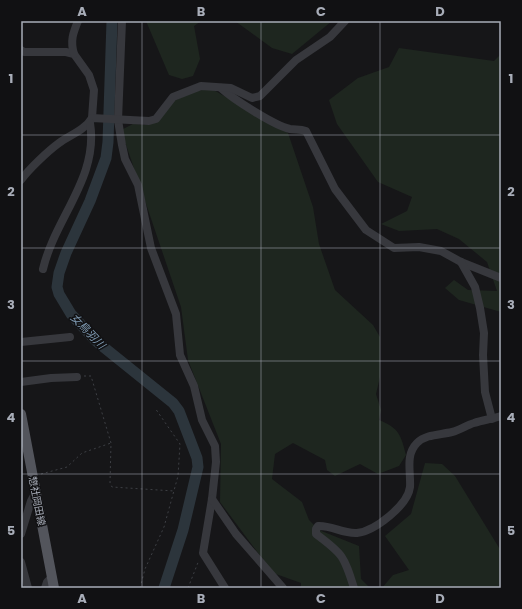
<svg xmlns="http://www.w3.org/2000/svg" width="522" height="609" viewBox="0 0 522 609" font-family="Poppins,'Noto Sans JP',sans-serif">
<rect width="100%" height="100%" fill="#161618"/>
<g fill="#1e261f">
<polygon points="146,21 201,21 194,26 200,59 193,76 182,79 169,75"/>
<polygon points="235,21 332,21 292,54 272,48"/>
<polygon points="399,48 494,61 501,54 501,312 459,300 445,288 454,280 468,290 497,291 487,262 459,239 437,229 399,231 381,224 407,211 412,197 378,182 337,124 329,100 358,78 389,67"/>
<path d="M212,89L288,133L313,207L319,244L335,290L373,325L380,337V377L376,394L381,410L379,420C399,428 401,435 406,455L399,466L378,474L360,464L335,476L327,470L325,460L293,443L275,454L272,479L302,502L309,520L319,530L359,546L361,579L370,588H301V583L273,573L220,502L221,444L188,360L181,307L121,130L133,124L148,125L174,101L194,91Z"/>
<polygon points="425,463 442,464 455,476 501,551 501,580 498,588 382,588 393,575 409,570 385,536 411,514"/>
</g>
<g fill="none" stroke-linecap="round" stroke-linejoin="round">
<polyline stroke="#2c353c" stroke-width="11" points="112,21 108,142 106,158 90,201 66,253 59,273 57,287 59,294 71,314 96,341 173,403 179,411 197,458 198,467 183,530 164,588"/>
<g stroke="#3d3f44" stroke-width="1" stroke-dasharray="2 3" stroke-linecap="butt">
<polyline points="84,376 91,376 111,443 110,483 112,487 174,491"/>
<polyline points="41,474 67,467 82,453 111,443"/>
<polyline points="140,588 145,569 164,527 178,476 180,444 155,408"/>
<polyline points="188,588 199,560"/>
</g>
<g stroke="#37383d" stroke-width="8">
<polyline points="122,21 118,120 122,145 125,159 138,185 151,248 176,314 180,355 194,386 202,420 215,446 216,462 212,499 203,553 225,588"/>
<polyline points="21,50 24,52 66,52 74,54 89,75 94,90 92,118"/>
<path d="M74,54C70,41 73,33 78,21"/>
<path d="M221,88C233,99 275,126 290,129C296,130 300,129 306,131L335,189L366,230L394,248L419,247L441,251L461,262L501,278"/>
<path d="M21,180C29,169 48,151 59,143C70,135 85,130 92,118L149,121L156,119L173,97L201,86L231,88L252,98L260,96L296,60L330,37L345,21"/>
<polyline points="461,262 475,287 480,308 484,333 483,355 485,392 492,419"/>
<path d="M43,269C55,218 99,177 90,123"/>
<polyline points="21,342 70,337"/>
<polyline points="21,382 51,378 77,377"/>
<polyline points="212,499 236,534 283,588"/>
<polyline points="21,534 31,501 36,492"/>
<polyline points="21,562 28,588"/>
<polyline points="45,588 47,582 52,577"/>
<path d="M354,588C344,556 343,554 316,534V529L318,526C331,525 343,534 357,533C375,531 408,505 410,487C411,472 405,455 417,443C426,434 440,435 452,432C460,430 467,425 474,423C483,420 492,419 501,416"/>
</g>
<polyline stroke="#53555c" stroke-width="10" points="21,414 54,588"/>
</g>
<path fill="none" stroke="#a8adb8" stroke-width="1" stroke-opacity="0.55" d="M142,21V588M261,21V588M380,21V588M21,135H501M21,248H501M21,361H501M21,474H501"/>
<g text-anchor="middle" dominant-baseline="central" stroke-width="3" stroke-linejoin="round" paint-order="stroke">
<g font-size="10" fill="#a8adb8" stroke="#111113">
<text transform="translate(37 501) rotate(79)">惣社岡田線</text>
</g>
<g font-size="11" font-style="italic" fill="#7f9bb3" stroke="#111113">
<text transform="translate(88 331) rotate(46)">女鳥羽川</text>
</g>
</g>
<rect width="522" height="609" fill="none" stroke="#111113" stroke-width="44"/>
<rect x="22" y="22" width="478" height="565" fill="none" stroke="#a8adb8" stroke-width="1.5"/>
<g font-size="13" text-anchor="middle" font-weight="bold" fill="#a8adb8">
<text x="82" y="16">A</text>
<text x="201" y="16">B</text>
<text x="321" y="16">C</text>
<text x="440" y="16">D</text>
<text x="11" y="83">1</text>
<text x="511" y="83">1</text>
<text x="11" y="196">2</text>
<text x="511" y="196">2</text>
<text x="11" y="309">3</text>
<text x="511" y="309">3</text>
<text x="11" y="422">4</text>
<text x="511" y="422">4</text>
<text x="11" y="535">5</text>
<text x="511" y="535">5</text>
<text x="82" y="603">A</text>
<text x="201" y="603">B</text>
<text x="321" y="603">C</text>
<text x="440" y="603">D</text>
</g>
</svg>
